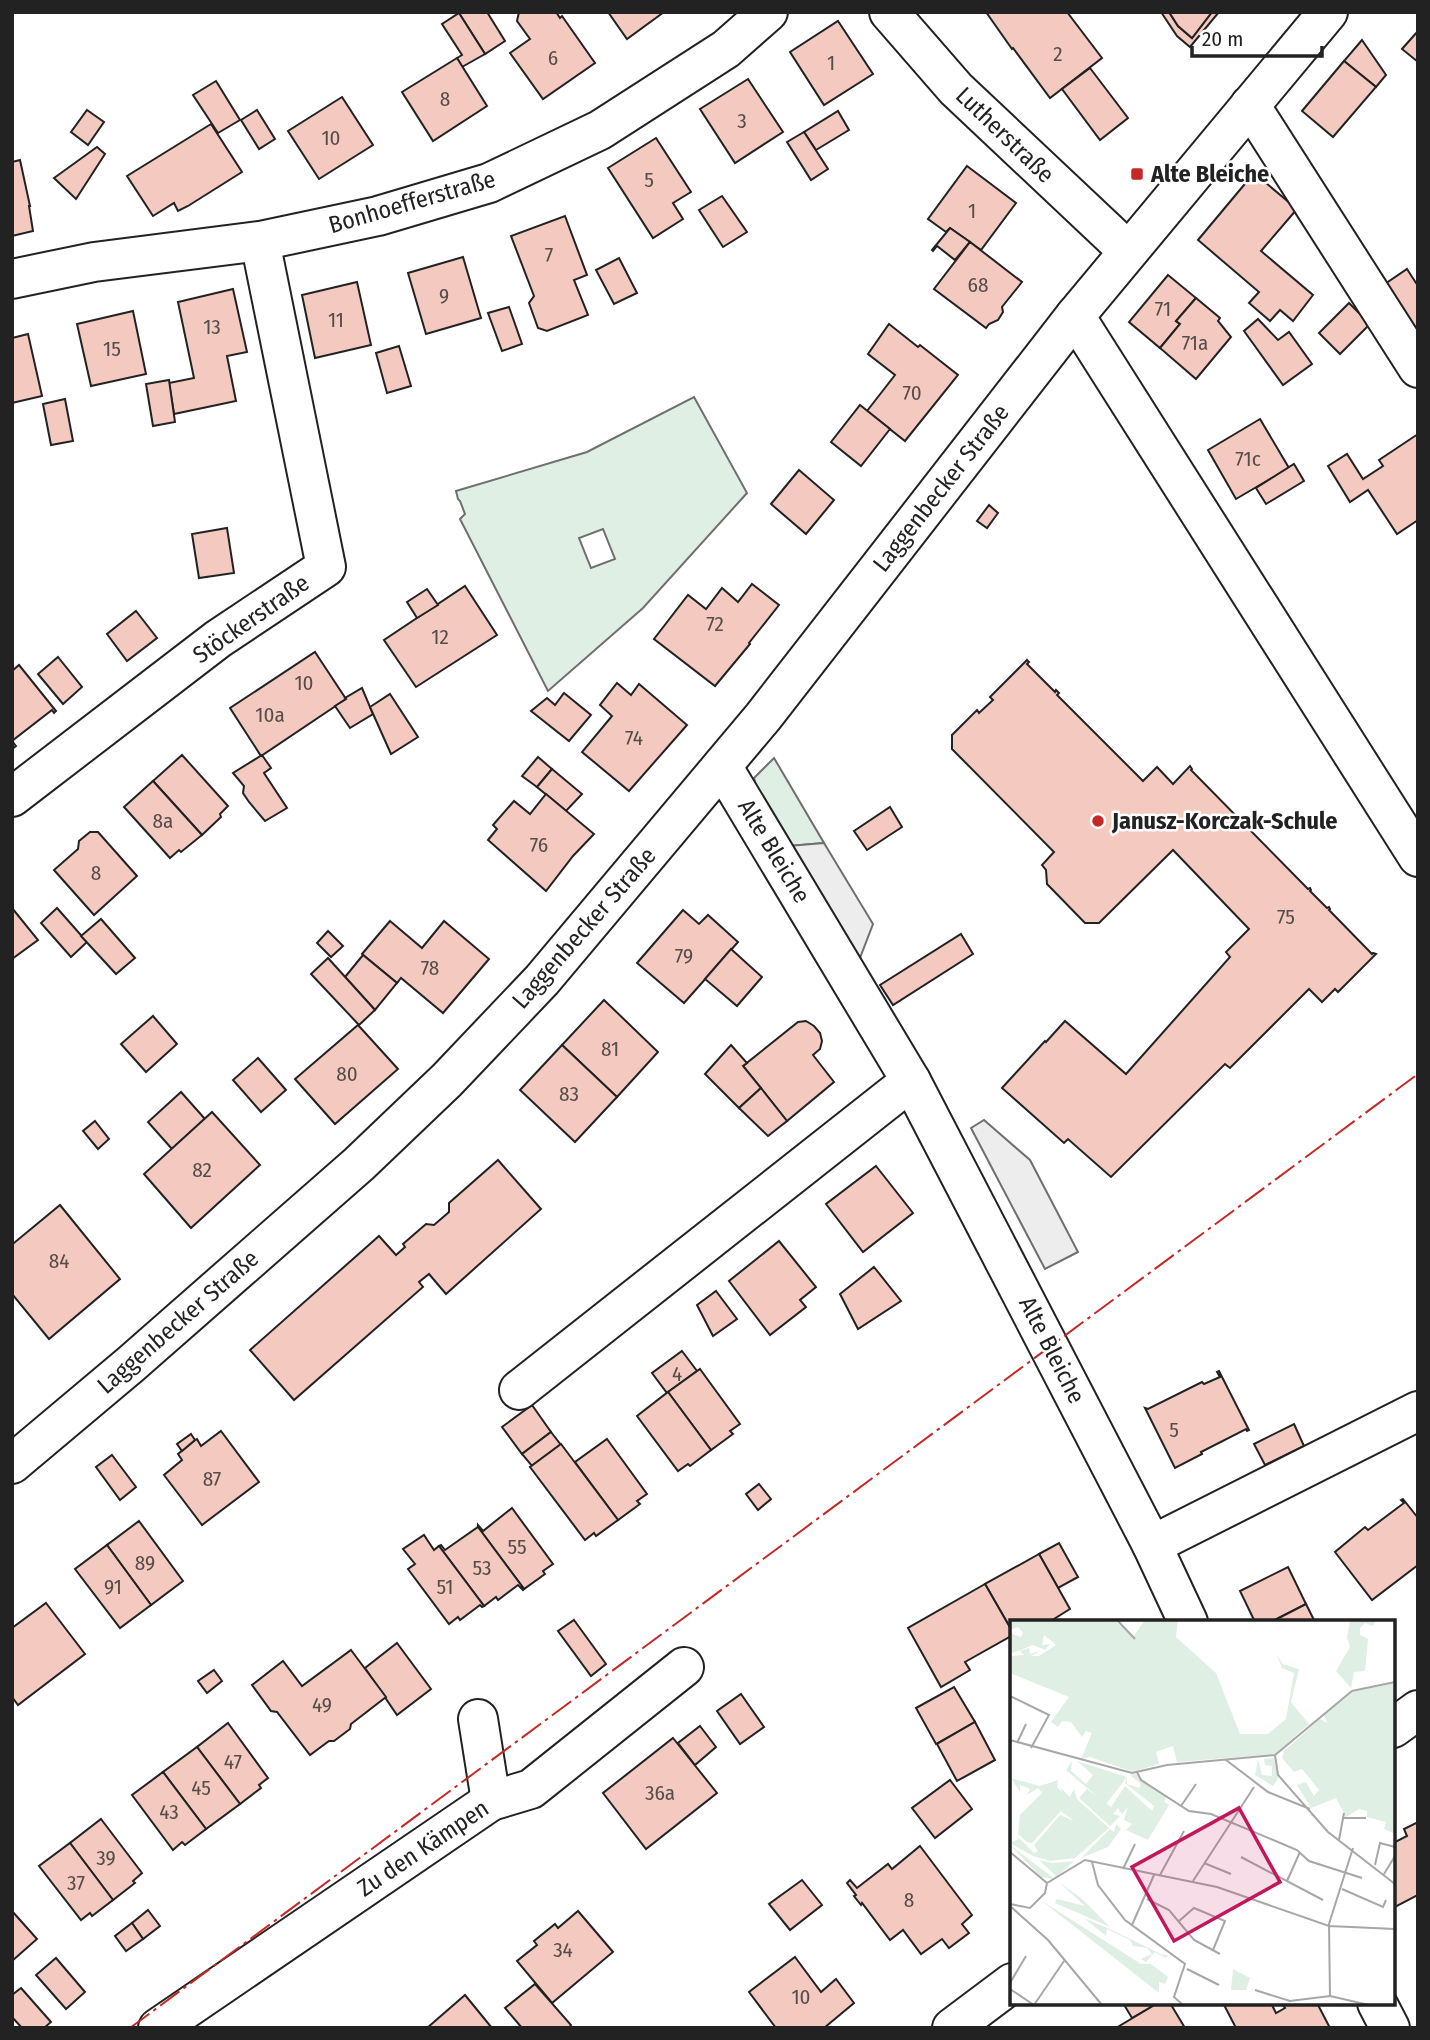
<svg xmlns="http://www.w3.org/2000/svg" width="1430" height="2040" viewBox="0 0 1430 2040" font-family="'Fira Sans Condensed',sans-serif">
<rect width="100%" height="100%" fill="#fff"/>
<g fill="#e0efe3" stroke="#6f6f6f" stroke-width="2" fill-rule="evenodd">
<path d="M694,397L747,493L643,608L548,691L460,519L465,514L460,501L458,499L456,491L587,452ZM603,529L615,559L591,568L579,538Z"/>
<polygon points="774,758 824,843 788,846 760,800 754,778"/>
</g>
<g fill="#ededed" stroke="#6f6f6f" stroke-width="2">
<polygon points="824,843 873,924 858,963 788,846"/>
<polygon points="984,1120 1030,1160 1078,1252 1045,1269 971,1128"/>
</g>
<g fill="#f3c9c0" stroke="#222" stroke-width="2">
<polygon points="487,12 505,41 485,54 459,13"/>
<polygon points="519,12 556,12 560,18 562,16 595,63 543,99 510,53 530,39 517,21"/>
<polygon points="608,12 664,12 627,39"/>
<polygon points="986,12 1067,12 1102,58 1050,98 1013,48 1012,49"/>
<polygon points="1161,12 1169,12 1178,26 1192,38 1212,12 1219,12 1190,47 1177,36"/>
<polygon points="1169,12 1212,12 1192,38 1178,26"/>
<polygon points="459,13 485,54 462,67 457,58 462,55 442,24"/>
<polygon points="838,21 873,74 824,105 790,52"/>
<polygon points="1418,31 1418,62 1402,49"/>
<polygon points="1362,40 1386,75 1376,87 1344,61"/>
<polygon points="457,58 487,106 433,141 402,92"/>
<polygon points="1344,61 1376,87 1333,137 1302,111"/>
<polygon points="1090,68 1128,118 1100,140 1062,89"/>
<polygon points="748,79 783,132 735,163 700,109"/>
<polygon points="216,81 240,120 218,133 193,95"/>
<polygon points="342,97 373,145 319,179 288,131"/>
<polygon points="87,110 104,122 88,145 71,132"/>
<polygon points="257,110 275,139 259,149 241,120"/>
<polygon points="838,111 849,130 816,150 804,132"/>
<polygon points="211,124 242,172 188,206 178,211 174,203 153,216 127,176"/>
<polygon points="804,132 828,169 811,180 787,142"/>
<polygon points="656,138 691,192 673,203 683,219 653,238 608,168"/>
<polygon points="97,147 105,154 76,199 54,178"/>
<polygon points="20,160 30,206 29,206 33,231 12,236 12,162"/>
<polygon points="967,166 1016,203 981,250 950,228 946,232 928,219"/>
<polygon points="1254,173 1297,209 1261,251 1313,295 1293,321 1280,310 1270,321 1249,303 1259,292 1198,240"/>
<polygon points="722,196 747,232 723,247 699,210"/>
<polygon points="565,216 587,275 574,280 588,315 547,331 538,328 529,303 534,296 511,236"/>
<polygon points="950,228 970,242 955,260 937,246 933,251 932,250"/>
<polygon points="970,242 1022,282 1002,307 1003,312 998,320 989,324 986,328 934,289"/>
<polygon points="463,257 481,318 426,334 408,273"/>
<polygon points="619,258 637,293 614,304 596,270"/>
<polygon points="1407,269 1418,286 1418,349 1379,288"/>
<polygon points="1168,275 1196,298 1176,321 1180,324 1160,348 1129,322"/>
<polygon points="357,282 371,345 315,358 302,295"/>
<polygon points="233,289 247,352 227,356 236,401 174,414 169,383 194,378 178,302"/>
<polygon points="1196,298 1220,318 1218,321 1231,337 1196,379 1160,348 1180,324 1176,321"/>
<polygon points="1349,303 1370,324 1340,354 1319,333"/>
<polygon points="509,307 522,344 502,351 488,313"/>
<polygon points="133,311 146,374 91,386 77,324"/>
<polygon points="1258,319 1278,340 1289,332 1312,364 1283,385 1244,331"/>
<polygon points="889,324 918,347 920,345 958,375 905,441 867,411 895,375 868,354"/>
<polygon points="28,334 42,396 12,403 12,338"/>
<polygon points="399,346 411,386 387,393 376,353"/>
<polygon points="169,380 175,422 153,426 146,384"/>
<polygon points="65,399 73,441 51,445 43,404"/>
<polygon points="860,405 890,429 861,466 831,442"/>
<polygon points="1260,419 1289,468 1236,499 1208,450"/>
<polygon points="1418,434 1418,520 1397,534 1368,490 1350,502 1328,466 1347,454 1363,479 1383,466 1379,460"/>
<polygon points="1294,464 1304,481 1266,504 1256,488"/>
<polygon points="799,470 834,500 806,534 771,504"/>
<polygon points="989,505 998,513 987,528 977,521"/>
<polygon points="227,528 234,573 199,578 192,534"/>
<polygon points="752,584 779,605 749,643 750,644 715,686 654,639 688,595 706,609 722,588 738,602"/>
<polygon points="465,586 497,635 416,687 384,640"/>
<polygon points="427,589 438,605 417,618 407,602"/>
<polygon points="136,611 157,638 127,661 107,634"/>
<polygon points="315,652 346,699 261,756 230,708"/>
<polygon points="58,657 82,687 63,704 38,674"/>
<polygon points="1027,660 1029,662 1027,664 1055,692 1056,690 1059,693 1057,695 1143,781 1157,767 1173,784 1190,766 1192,769 1191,770 1308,889 1310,888 1311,890 1310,891 1327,908 1329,907 1330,909 1329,910 1372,954 1373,953 1376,954 1338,992 1335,989 1322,1002 1309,989 1230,1068 1225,1064 1111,1177 1068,1139 1064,1143 1002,1088 1045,1041 1046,1042 1065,1021 1126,1074 1230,957 1226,952 1249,929 1173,850 1099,923 1085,923 1047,884 1046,870 1042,865 1054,852 952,749 952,735 977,710 979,713 993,700 990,697"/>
<polygon points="19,665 56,711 54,713 52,710 12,741 16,746 12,749 12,671"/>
<polygon points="617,683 631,695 639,684 687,725 629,791 582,752 612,716 600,705"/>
<polygon points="362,688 373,714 350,728 335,706 346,699 345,698"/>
<polygon points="564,693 591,715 569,741 531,711 547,698 555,705"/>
<polygon points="390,694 418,737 391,754 370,707"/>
<polygon points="182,755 228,806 220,814 221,817 202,835 153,781"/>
<polygon points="262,755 271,768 264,773 287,808 265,821 249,802 243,793 244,786 233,773"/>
<polygon points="538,757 552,769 537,787 522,776"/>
<polygon points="552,769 582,794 566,811 537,787"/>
<polygon points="153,781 202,835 181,852 179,850 170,858 124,807"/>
<polygon points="546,794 594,834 573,856 546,891 488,840 497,829 493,825 514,801 530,814"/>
<polygon points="890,807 902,827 867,850 854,831"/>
<polygon points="90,832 98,832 137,876 94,915 54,870 78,849 79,841"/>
<polygon points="12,908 38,940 12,959"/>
<polygon points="57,908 87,942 71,957 41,923"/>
<polygon points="683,910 699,924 708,915 738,942 684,1003 637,963"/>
<polygon points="101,919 135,958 116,974 81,936"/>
<polygon points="390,921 422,948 444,921 489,959 443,1013 401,978 397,983 362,954"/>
<polygon points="328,931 343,946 331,957 317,943"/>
<polygon points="961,934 973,954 893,1005 880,985"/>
<polygon points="731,949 762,977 737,1006 705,979"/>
<polygon points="363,955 397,983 375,1010 345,977"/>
<polygon points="328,958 375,1010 359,1025 311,974"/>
<polygon points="604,1000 658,1052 617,1097 562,1045"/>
<polygon points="153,1016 177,1044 146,1072 121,1044"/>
<polygon points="806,1021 814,1026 820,1033 822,1041 820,1049 813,1055 834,1082 787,1121 743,1066 798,1022"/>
<polygon points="358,1025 398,1069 335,1124 295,1079"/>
<polygon points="562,1045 617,1097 575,1142 520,1090"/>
<polygon points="731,1045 747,1063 743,1066 761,1088 739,1108 705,1074"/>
<polygon points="258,1058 286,1090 261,1112 233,1080"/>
<polygon points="761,1088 787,1121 768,1136 739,1108"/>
<polygon points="181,1092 205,1119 172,1149 148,1122"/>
<polygon points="212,1112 260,1165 191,1228 144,1174"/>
<polygon points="95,1121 109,1139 98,1149 83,1131"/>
<polygon points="498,1160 541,1209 446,1294 429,1274 419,1282 423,1287 294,1400 250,1350 379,1236 396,1255 405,1247 403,1244 426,1224 434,1225 449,1212 449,1203"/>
<polygon points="876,1166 913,1213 863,1252 826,1204"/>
<polygon points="60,1205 120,1279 49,1339 12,1294 12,1241 14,1243"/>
<polygon points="779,1241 816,1287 800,1300 806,1307 770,1335 729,1281"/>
<polygon points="874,1267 901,1301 858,1329 840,1294"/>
<polygon points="716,1291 737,1319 713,1336 697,1305"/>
<polygon points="682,1351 697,1371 667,1393 652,1373"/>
<polygon points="700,1369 740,1424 730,1431 733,1434 711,1450 668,1392"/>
<polygon points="1219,1371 1249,1430 1247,1431 1246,1429 1201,1452 1202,1454 1175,1468 1145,1408 1148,1409 1202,1382 1204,1384 1220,1377 1217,1372"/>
<polygon points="668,1392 711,1450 690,1466 688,1464 678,1471 637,1416"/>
<polygon points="532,1405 551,1432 522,1454 502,1427"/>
<polygon points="1294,1424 1304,1446 1265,1465 1254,1444"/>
<polygon points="221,1431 259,1482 202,1525 164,1475 182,1460 178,1454 195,1440 197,1439 201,1446"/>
<polygon points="551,1432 561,1445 532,1466 522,1454"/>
<polygon points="191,1434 195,1440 182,1451 177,1444"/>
<polygon points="607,1439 647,1494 637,1501 640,1504 618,1520 575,1462"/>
<polygon points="561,1444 618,1520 596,1536 594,1533 585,1540 530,1467"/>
<polygon points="112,1455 136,1487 120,1500 96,1467"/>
<polygon points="759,1484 771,1499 758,1510 746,1494"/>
<polygon points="1403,1499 1418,1518 1418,1565 1372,1600 1335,1552 1365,1527 1368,1530 1404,1503 1401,1500"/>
<polygon points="512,1508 553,1564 543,1571 545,1574 524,1589 478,1527 478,1525 483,1531"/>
<polygon points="139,1521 183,1581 151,1605 107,1545"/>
<polygon points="478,1527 524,1589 523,1590 518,1585 498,1600 496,1597 484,1606 439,1546 441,1545 445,1550"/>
<polygon points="424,1535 434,1550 439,1546 484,1606 482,1607 480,1605 460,1620 458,1617 449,1624 408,1569 415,1564 403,1549"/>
<polygon points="1059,1543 1078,1577 1058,1588 1039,1554"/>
<polygon points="107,1545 151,1605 120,1628 75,1569"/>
<polygon points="1039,1554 1070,1609 1049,1622 1039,1622 1037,1620 1034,1622 1012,1622 1012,1631 985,1584"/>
<polygon points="1288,1567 1306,1604 1271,1622 1255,1622 1240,1591"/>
<polygon points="985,1584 1012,1631 1011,1636 965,1662 970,1670 941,1687 908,1628"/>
<polygon points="46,1603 85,1654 18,1705 12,1697 12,1628"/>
<polygon points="1306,1604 1315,1622 1271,1622"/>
<polygon points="574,1620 606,1664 591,1676 558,1631"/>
<polygon points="397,1643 431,1689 397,1715 365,1668"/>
<polygon points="351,1650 386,1697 351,1724 350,1729 334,1741 329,1741 310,1755 277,1712 271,1711 252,1685 283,1661 302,1686"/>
<polygon points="214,1670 222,1681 207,1693 198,1681"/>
<polygon points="954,1687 975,1722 936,1744 916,1708"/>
<polygon points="741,1694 764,1727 740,1744 717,1711"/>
<polygon points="975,1722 995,1760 957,1781 937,1744"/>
<polygon points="228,1723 268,1778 259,1785 261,1788 240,1804 197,1747"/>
<polygon points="700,1726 716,1747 695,1765 678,1743"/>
<polygon points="673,1738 717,1793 646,1849 603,1793"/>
<polygon points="197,1747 240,1804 206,1829 163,1772"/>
<polygon points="163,1772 206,1829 185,1845 182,1842 173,1850 132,1795"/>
<polygon points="950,1780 972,1809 935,1838 912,1808"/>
<polygon points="101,1819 142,1873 133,1881 135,1883 113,1900 70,1843"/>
<polygon points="1418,1822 1418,1895 1395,1907 1393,1843 1407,1836 1404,1829"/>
<polygon points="70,1843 113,1900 92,1916 90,1913 81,1920 39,1866"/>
<polygon points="920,1846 972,1915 962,1924 969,1933 949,1948 942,1939 921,1954 903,1930 890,1940 862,1903 861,1905 854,1896 856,1895 847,1883 850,1880 857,1888 888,1864 892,1869"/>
<polygon points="802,1880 822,1905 790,1930 769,1904"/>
<polygon points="148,1910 160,1926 143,1939 132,1923"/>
<polygon points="12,1911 37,1939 12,1961"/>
<polygon points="578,1911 613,1952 552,2003 517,1961 537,1945 534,1941 555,1924 558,1928"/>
<polygon points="132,1923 143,1939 126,1951 115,1936"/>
<polygon points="795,1957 821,1992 836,1979 854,2003 824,2028 776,2028 749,1992"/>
<polygon points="56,1958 85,1992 66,2009 36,1975"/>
<polygon points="535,1984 571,2025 569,2028 522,2028 505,2008"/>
<polygon points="21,1988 51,2022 44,2028 22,2028 12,2017 12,1995"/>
<polygon points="465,1995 492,2028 427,2028"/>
<polygon points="1123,2003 1158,2003 1132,2018"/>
<polygon points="1158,2003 1170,2003 1185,2028 1116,2028"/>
<polygon points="1223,2003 1271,2003 1276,2013 1285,2008 1283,2005 1286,2003 1317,2003 1330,2028 1236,2028"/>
</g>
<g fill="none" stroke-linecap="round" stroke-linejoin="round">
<defs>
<g id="minor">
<polyline points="889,12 956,89 1128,251"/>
<polyline points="1250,105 1418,368"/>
<polyline points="12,279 94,262 260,241 378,216 489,183 600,130 726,49 768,12"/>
<polyline points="1075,316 1418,857"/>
<polyline points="722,766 911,1081 1152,1545 1188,1622"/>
<polyline points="12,797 218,639 326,567 260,241"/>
<polyline points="519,1390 911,1081"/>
<polyline points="12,1464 131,1364 359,1164 447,1080 542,980 763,717 1075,316 1328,12"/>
<polyline points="1152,1545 1418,1411"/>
<polyline points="478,1719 491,1801"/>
<polyline points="1393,1728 1418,1710"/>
<polyline points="1377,2003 1390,2028"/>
<polyline points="158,2028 491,1801 531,1789 684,1667"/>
<polyline points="952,2028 1012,1983"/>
</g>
</defs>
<use href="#minor" stroke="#222" stroke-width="42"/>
<use href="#minor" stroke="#fff" stroke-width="38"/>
<polyline stroke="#c62828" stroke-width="2" stroke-dasharray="24 5 3.5 5" stroke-linecap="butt" points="130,2028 1418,1074"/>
</g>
<g fill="#c62828" stroke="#fff" stroke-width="2.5">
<rect x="1130" y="167" width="14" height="14" rx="3.5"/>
<circle cx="1098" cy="821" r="7"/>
</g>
<g text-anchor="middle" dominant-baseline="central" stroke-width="5" stroke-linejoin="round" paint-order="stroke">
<g font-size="21" fill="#564c4a">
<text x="1058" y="54">2</text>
<text x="553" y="58">6</text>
<text x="831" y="63">1</text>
<text x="445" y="99">8</text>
<text x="742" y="121">3</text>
<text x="331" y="138">10</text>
<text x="649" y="180">5</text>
<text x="972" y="211">1</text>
<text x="549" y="255">7</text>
<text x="978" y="285">68</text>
<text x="444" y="296">9</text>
<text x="1163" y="309">71</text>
<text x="336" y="320">11</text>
<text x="212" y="327">13</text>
<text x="1195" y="343">71a</text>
<text x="112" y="349">15</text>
<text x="912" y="393">70</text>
<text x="1248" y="459">71c</text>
<text x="715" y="624">72</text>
<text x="440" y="637">12</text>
<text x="304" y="683">10</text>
<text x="270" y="715">10a</text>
<text x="634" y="738">74</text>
<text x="163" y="821">8a</text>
<text x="539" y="845">76</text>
<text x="96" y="873">8</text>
<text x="1286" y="917">75</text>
<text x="684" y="956">79</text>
<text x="430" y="968">78</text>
<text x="610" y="1049">81</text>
<text x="347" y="1074">80</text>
<text x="569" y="1094">83</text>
<text x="202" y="1170">82</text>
<text x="59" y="1261">84</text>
<text x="677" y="1374">4</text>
<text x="1174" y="1430">5</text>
<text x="212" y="1479">87</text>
<text x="517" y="1547">55</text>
<text x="145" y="1563">89</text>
<text x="482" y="1568">53</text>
<text x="113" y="1587">91</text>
<text x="445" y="1587">51</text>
<text x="322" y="1705">49</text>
<text x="233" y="1762">47</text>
<text x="201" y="1788">45</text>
<text x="660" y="1793">36a</text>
<text x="169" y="1812">43</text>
<text x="106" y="1858">39</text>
<text x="76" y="1883">37</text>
<text x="909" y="1900">8</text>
<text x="563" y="1950">34</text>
<text x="801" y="1997">10</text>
</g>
<g font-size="24" fill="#222" stroke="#fff">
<text transform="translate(1005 135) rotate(44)">Lutherstraße</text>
<text transform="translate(412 202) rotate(-16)">Bonhoefferstraße</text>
<text transform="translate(941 488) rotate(-52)">Laggenbecker Straße</text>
<text transform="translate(251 619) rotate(-35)">Stöckerstraße</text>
<text transform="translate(774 851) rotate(59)">Alte Bleiche</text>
<text transform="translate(584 928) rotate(-49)">Laggenbecker Straße</text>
<text transform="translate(178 1322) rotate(-41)">Laggenbecker Straße</text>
<text transform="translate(1052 1350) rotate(63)">Alte Bleiche</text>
<text transform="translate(423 1848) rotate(-34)">Zu den Kämpen</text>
</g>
<g font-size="24" font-weight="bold" fill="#222" stroke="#fff" text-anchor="start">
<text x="1151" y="174">Alte Bleiche</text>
<text x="1112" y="821">Janusz-Korczak-Schule</text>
</g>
</g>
<g transform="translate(1010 1620)">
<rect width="385" height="385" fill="#fff"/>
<path d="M0,0H104L124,16L135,0H168L166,17L206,53L230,114H258L276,99L284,53L272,48L267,35L273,44L289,49L281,82L299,104L265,134L167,142L163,126L146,132L149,144L123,152L80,137L71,139L82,113L76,111L72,117L61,102L52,101L48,107L41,102L59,77L0,53V36L14,35L10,31L19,28L20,34L30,31L21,36H29L46,25L34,15L32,25L40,24L35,30L23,25L0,34V13L11,17L13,13L8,7L0,10ZM340,0H366L363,6L355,3L350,8V15L358,19L355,51L344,52L341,68L326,51L340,27L337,18ZM385,63V214L374,209L376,202L357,197V191L349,189L336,197L326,178L301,188L287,165L296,162L304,176L309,170L292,149L284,152L272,138L274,131L310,99L317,103L314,95L343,72ZM264,138L268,159L263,166L245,155L248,139L252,155L262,156V146L255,145L254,139ZM62,141L61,151L76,164L83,155L67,141L117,157L96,184L56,150ZM126,154L156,177L154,182L159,185L138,220L116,210L122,204L114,200L118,187L112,194L108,188L103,194L110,196L100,206L69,178L77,169L101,187L115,166L142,191L144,186L115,163L117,158V164L129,168L131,164L120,155ZM1,158L30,166L48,160L47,167L52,172L50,167L60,177L64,169L67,179L99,208L65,238L40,241L23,236L0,223L9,219L5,214L24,233L28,231L24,225L50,195L64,201L51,191L22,223L17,222L8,214L10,195L32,173L28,168L17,175L20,169L10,165V172ZM106,204L111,209L98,227L71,238L100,209L104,212ZM0,225L45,259L31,257ZM29,240L43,243L64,241L47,257ZM49,262L72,279L100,307L45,283L47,279L75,286ZM32,281L131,344H141L158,357L155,364L149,362V373ZM74,298L104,311L153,335H159L155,338L145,332L136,342L131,339L142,334L137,328L123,326L120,320L97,309L96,316ZM223,349L240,358L236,370H221Z" fill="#e0efe3"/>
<path fill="none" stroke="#a7a7a7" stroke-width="2" d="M107,0L125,19M0,76L39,95L21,128M0,120L122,153L157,145L265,135L342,71L385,62M7,123L16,104M265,135L268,155L318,212L385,264M216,140L258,172L300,189M127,152L131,160L179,191L201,194L287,230L299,241L352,258M171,186L186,164M332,198H356M329,220L334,193M0,232L37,263L75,240L207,267L319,306L385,309M231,237L313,280M82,242L88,265L115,300L175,344L164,377L173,385M194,243L221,254M365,245L370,223L385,227M113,249L125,224M374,254L385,236M150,255L174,211M183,261L244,167M277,261L290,232M332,269L373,287L376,280M137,279L159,290L184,320L210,334M0,284L20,288L35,273L37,263M0,286L38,320L92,385M169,301L184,288L215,301L203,330M122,305L144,255M177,349L209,365M0,363L16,336M0,369L24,385M245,370L280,381L320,376L359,385M320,376L319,304L343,228M24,385L54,341"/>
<path fill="#c2185b" fill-opacity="0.15" stroke="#c2185b" stroke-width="3.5" d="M229,188L270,262L164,321L122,247Z"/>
<rect width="385" height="385" fill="none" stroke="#222" stroke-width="3.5"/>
</g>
<rect width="1430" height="2040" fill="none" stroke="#222222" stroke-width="28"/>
<path d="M1192 46v10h130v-10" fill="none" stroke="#222222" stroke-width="3.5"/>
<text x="1202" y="46" font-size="21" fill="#222222" stroke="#ffffff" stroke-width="5" paint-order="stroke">20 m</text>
</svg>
